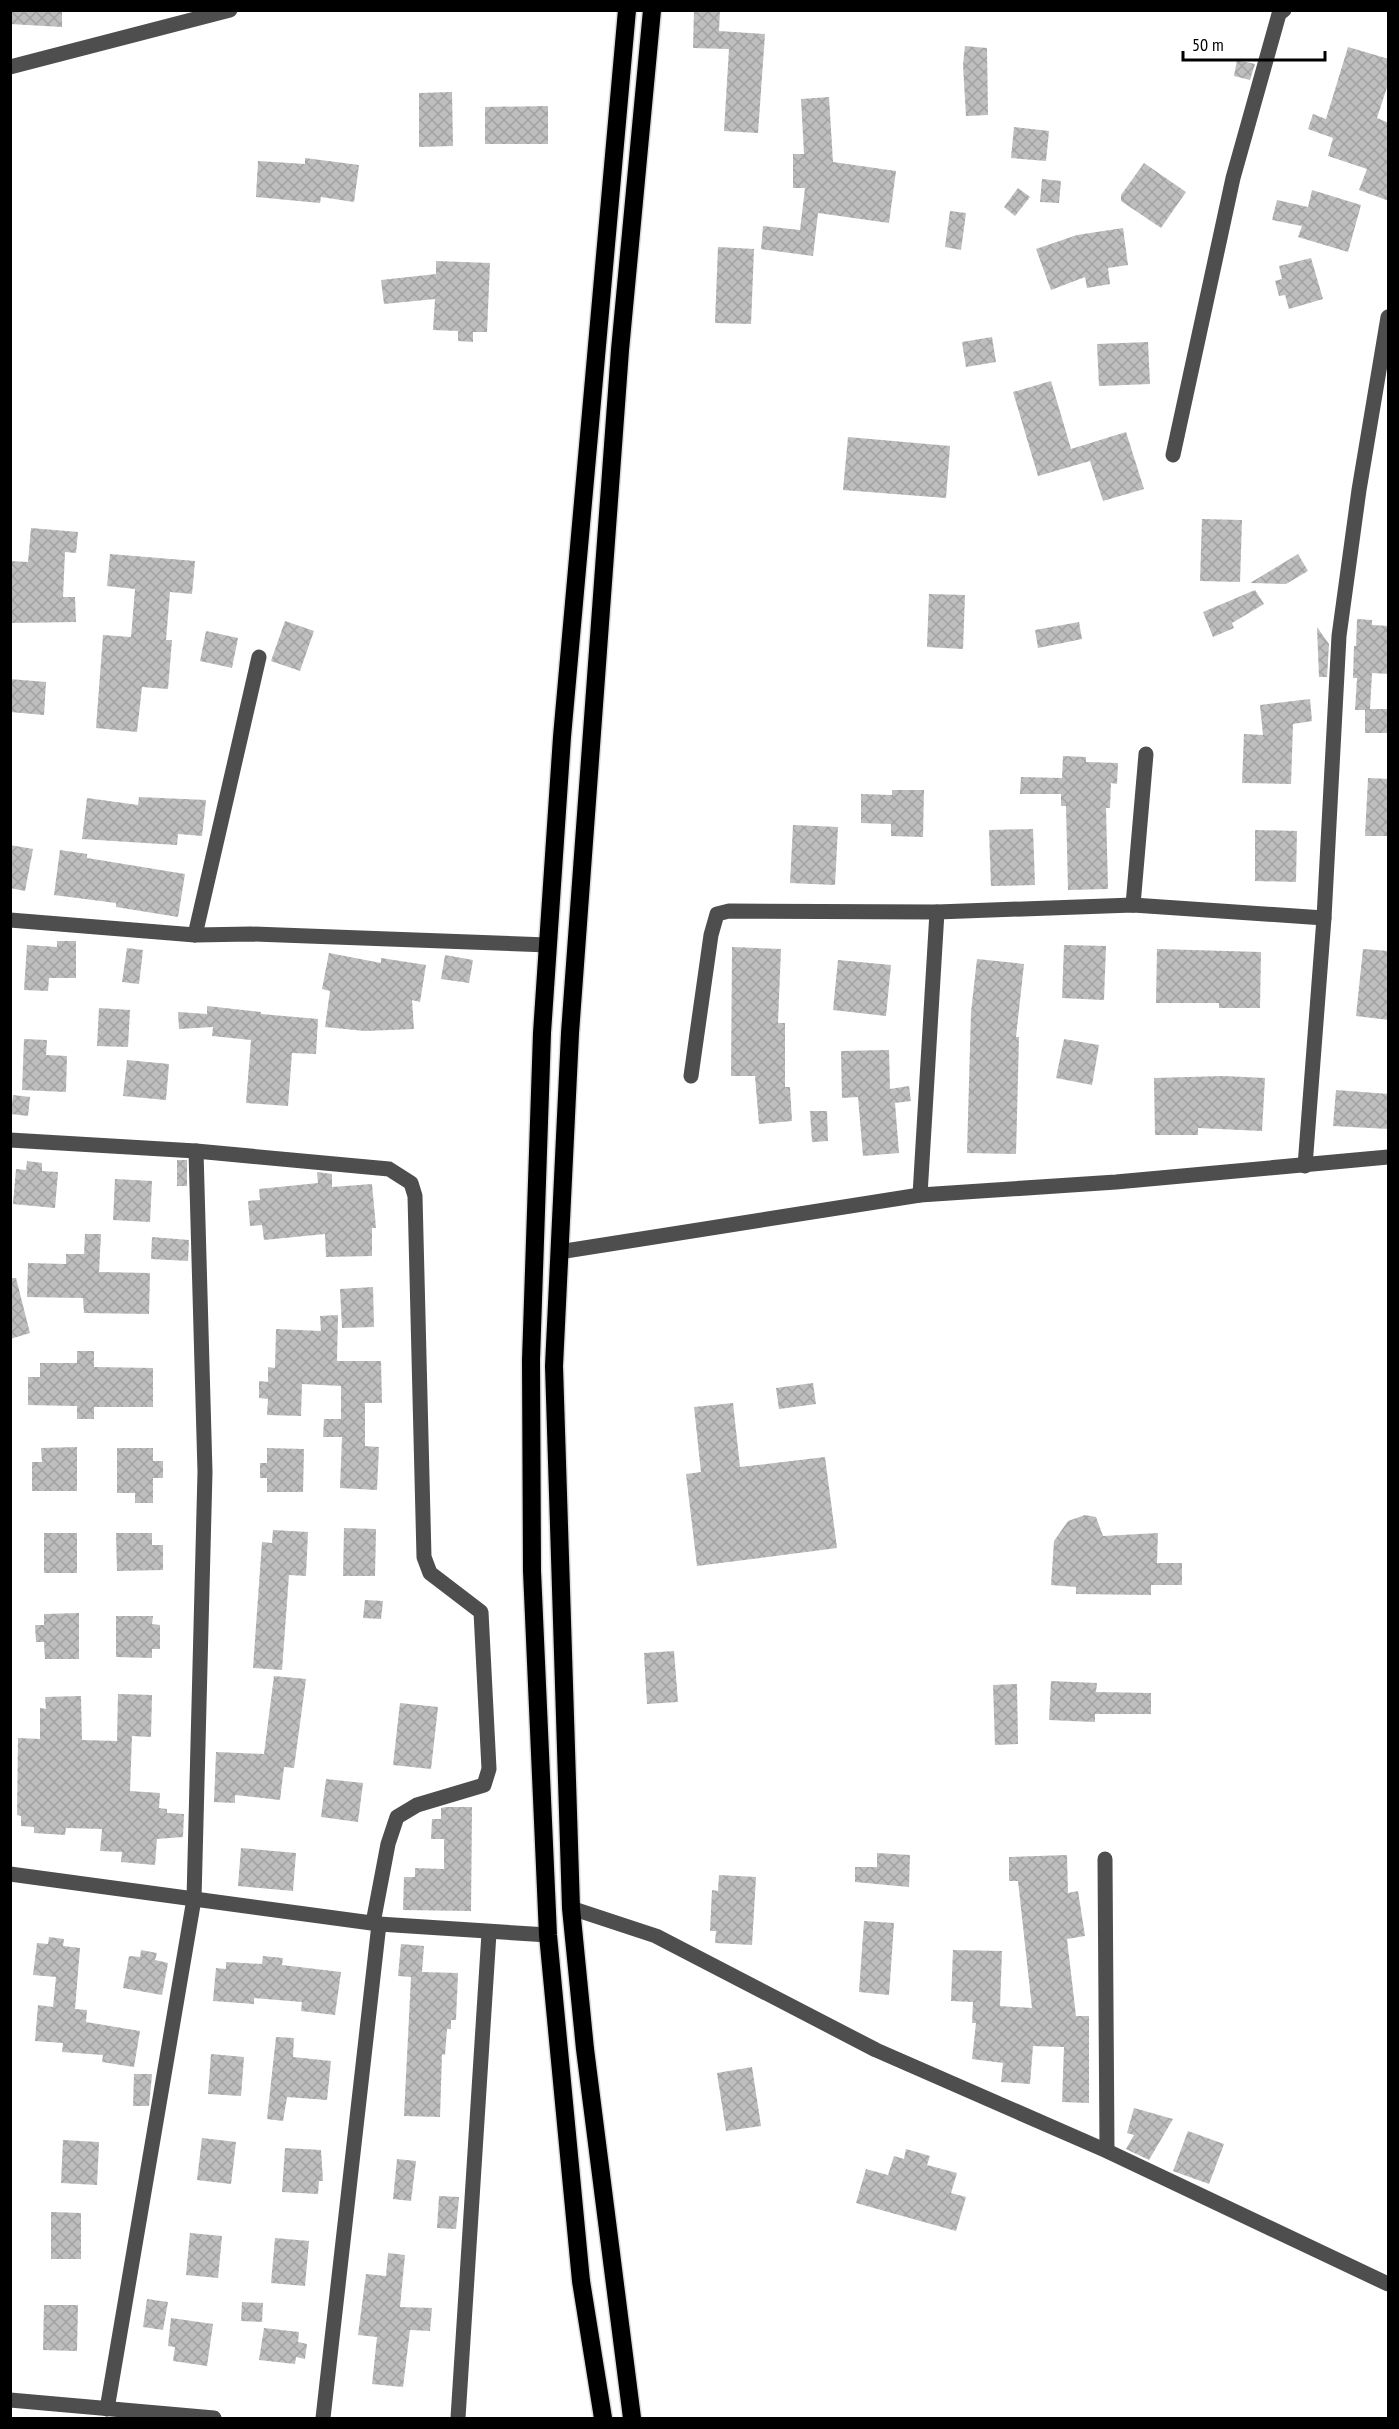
<svg xmlns="http://www.w3.org/2000/svg" width="1399" height="2429" viewBox="0 0 1399 2429" font-family="'PT Sans Narrow',sans-serif">
<defs>
<pattern id="building-cross-hatch" width="8" height="8" patternUnits="userSpaceOnUse" patternTransform="scale(1.5)"><rect width="8" height="8" fill="#bebebe"/><path d="M0 0l8 8M0 8l8-8" fill="none" stroke="#a2a2a2"/></pattern>
</defs>
<rect width="100%" height="100%" fill="#fff"/>
<g fill="url(#building-cross-hatch)">
<polygon points="10,10 62,10 62,27 10,24"/>
<polygon points="694,10 720,10 719,31 765,34 758,133 724,131 729,49 693,48"/>
<polygon points="965,46 987,48 988,115 966,116 963,65"/>
<polygon points="1348,47 1389,59 1389,81 1377,118 1389,123 1389,201 1359,190 1367,169 1328,156 1333,138 1308,129 1313,114 1326,119"/>
<polygon points="1237,60 1255,64 1250,80 1234,76"/>
<polygon points="452,92 453,146 419,147 419,93"/>
<polygon points="829,97 833,162 896,171 889,223 818,213 813,256 761,249 763,226 800,230 805,188 793,188 793,154 804,154 801,99"/>
<polygon points="548,106 548,144 485,144 485,107"/>
<polygon points="1014,127 1049,131 1046,161 1011,158"/>
<polygon points="305,158 359,165 354,202 321,197 320,203 256,197 258,161 305,164"/>
<polygon points="1144,163 1186,192 1161,228 1121,201 1121,195"/>
<polygon points="1042,179 1061,181 1059,203 1040,202"/>
<polygon points="1018,188 1030,197 1015,216 1004,207"/>
<polygon points="1312,190 1361,205 1348,252 1298,237 1302,226 1272,220 1277,200 1308,207"/>
<polygon points="950,211 966,213 961,250 945,247"/>
<polygon points="1123,228 1128,265 1108,268 1110,284 1087,288 1085,277 1051,290 1036,249 1077,235"/>
<polygon points="718,247 754,249 751,324 715,323"/>
<polygon points="1311,258 1323,299 1289,309 1285,295 1279,296 1275,281 1282,279 1279,266"/>
<polygon points="436,261 490,263 487,332 473,332 473,342 458,341 458,331 433,330 435,299 384,304 381,280 436,274"/>
<polygon points="992,337 996,362 966,367 962,342"/>
<polygon points="1148,342 1150,384 1099,386 1097,344"/>
<polygon points="1051,381 1071,449 1126,432 1144,489 1103,501 1090,461 1038,476 1013,392"/>
<polygon points="848,437 950,446 946,498 843,490"/>
<polygon points="1202,519 1242,520 1240,582 1200,581"/>
<polygon points="31,528 78,532 76,553 65,552 63,597 75,597 76,622 10,623 10,561 28,562"/>
<polygon points="110,554 195,561 192,594 170,592 166,640 172,640 168,689 142,687 137,732 96,728 103,635 131,637 135,589 107,586"/>
<polygon points="1298,554 1308,571 1286,584 1250,583"/>
<polygon points="1255,590 1264,604 1232,623 1234,628 1213,637 1203,612"/>
<polygon points="929,594 965,595 963,649 927,647"/>
<polygon points="1357,619 1372,620 1372,625 1389,626 1389,674 1372,673 1370,709 1389,709 1389,733 1365,733 1365,710 1355,710 1357,678 1353,678 1354,646 1356,646"/>
<polygon points="285,621 314,631 300,671 271,661"/>
<polygon points="1079,622 1082,639 1038,648 1035,630"/>
<polygon points="1317,627 1329,644 1327,677 1319,677"/>
<polygon points="206,631 238,638 232,668 200,661"/>
<polygon points="10,679 46,682 44,715 10,712"/>
<polygon points="1310,699 1312,721 1293,724 1291,784 1242,783 1244,734 1263,735 1260,705"/>
<polygon points="1063,756 1086,757 1086,762 1118,763 1117,784 1111,783 1110,808 1106,808 1108,889 1068,890 1066,806 1061,806 1061,794 1020,794 1021,777 1062,778"/>
<polygon points="1368,778 1389,779 1389,836 1365,836"/>
<polygon points="892,790 924,790 923,837 891,836 891,824 861,823 861,794 892,795"/>
<polygon points="139,797 206,800 202,836 178,834 177,845 82,839 87,798 138,805"/>
<polygon points="793,825 838,827 835,885 790,883"/>
<polygon points="1033,829 1035,885 991,886 989,830"/>
<polygon points="1255,830 1297,831 1296,882 1255,881"/>
<polygon points="10,845 33,849 25,891 10,888"/>
<polygon points="60,850 87,854 87,858 185,874 178,917 116,907 116,903 54,895"/>
<polygon points="57,941 76,941 76,978 49,978 48,991 24,990 27,945 57,947"/>
<polygon points="1064,945 1106,946 1104,1000 1062,998"/>
<polygon points="732,947 781,949 778,1023 785,1023 785,1087 790,1087 792,1121 759,1124 755,1076 731,1076"/>
<polygon points="127,948 143,950 139,984 122,982"/>
<polygon points="1157,949 1261,952 1260,1008 1219,1008 1219,1003 1156,1003"/>
<polygon points="1363,949 1389,951 1389,1020 1356,1016"/>
<polygon points="329,953 381,963 381,958 426,965 420,1002 412,1000 414,1029 365,1031 325,1027 330,991 322,989"/>
<polygon points="445,955 473,960 469,983 441,979"/>
<polygon points="977,959 1024,964 1016,1037 1019,1037 1016,1154 967,1153 971,1012"/>
<polygon points="838,960 891,965 886,1016 833,1010"/>
<polygon points="207,1006 261,1012 261,1014 318,1019 316,1054 292,1053 288,1106 246,1103 251,1040 212,1036 213,1027 179,1029 178,1012 207,1014"/>
<polygon points="99,1008 130,1010 128,1047 97,1046"/>
<polygon points="24,1039 47,1040 46,1055 67,1056 66,1092 22,1090"/>
<polygon points="1064,1039 1099,1045 1092,1085 1056,1078"/>
<polygon points="889,1050 890,1089 909,1086 911,1101 895,1103 899,1153 863,1156 858,1097 842,1098 841,1051"/>
<polygon points="127,1060 169,1064 166,1100 123,1096"/>
<polygon points="1223,1076 1265,1078 1262,1131 1198,1128 1198,1135 1155,1135 1154,1078"/>
<polygon points="1336,1090 1389,1094 1389,1129 1333,1126"/>
<polygon points="13,1095 30,1097 28,1116 11,1114"/>
<polygon points="810,1111 827,1111 828,1141 812,1142"/>
<rect x="177" y="1160" width="10" height="26"/>
<polygon points="27,1161 42,1163 42,1171 58,1172 55,1208 13,1204 16,1169 26,1170"/>
<polygon points="317,1172 332,1174 332,1187 372,1184 376,1228 372,1228 372,1256 326,1257 325,1234 264,1240 262,1225 250,1226 248,1201 260,1200 259,1189 318,1183"/>
<polygon points="115,1179 152,1181 150,1222 113,1220"/>
<polygon points="85,1234 101,1234 99,1272 150,1273 149,1314 84,1313 83,1298 27,1297 28,1263 66,1264 66,1254 84,1254"/>
<polygon points="152,1237 189,1240 188,1261 151,1259"/>
<polygon points="10,1278 16,1278 30,1333 10,1339"/>
<polygon points="373,1287 374,1327 342,1328 340,1289"/>
<polygon points="338,1315 337,1361 381,1361 382,1403 365,1403 365,1446 379,1447 377,1490 340,1488 342,1437 323,1437 324,1419 341,1419 341,1386 302,1384 301,1416 267,1415 268,1399 259,1398 259,1381 268,1382 268,1367 275,1368 276,1329 321,1331 320,1316"/>
<polygon points="77,1351 94,1351 94,1367 153,1368 153,1407 94,1407 94,1419 77,1419 77,1406 28,1405 28,1377 40,1377 40,1363 77,1363"/>
<polygon points="813,1383 816,1404 779,1409 776,1388"/>
<polygon points="733,1403 740,1467 825,1457 837,1548 697,1566 686,1474 701,1472 694,1407"/>
<polygon points="77,1447 77,1491 32,1491 32,1462 42,1462 41,1448"/>
<polygon points="117,1448 153,1448 153,1461 163,1461 163,1478 153,1478 153,1503 135,1503 135,1493 117,1493"/>
<polygon points="267,1448 304,1449 303,1492 267,1492 267,1478 260,1478 260,1463 267,1463"/>
<polygon points="1085,1515 1096,1517 1103,1536 1158,1533 1157,1563 1182,1563 1182,1585 1151,1585 1151,1595 1076,1594 1076,1587 1051,1585 1054,1541 1068,1521"/>
<polygon points="344,1528 376,1529 375,1576 343,1576"/>
<polygon points="273,1530 308,1532 306,1576 289,1575 282,1670 253,1668 262,1542 272,1543"/>
<rect x="44" y="1533" width="33" height="40"/>
<polygon points="116,1533 152,1533 152,1545 163,1545 163,1570 117,1571"/>
<polygon points="365,1600 383,1601 381,1619 363,1618"/>
<polygon points="79,1613 79,1659 45,1659 44,1642 36,1642 35,1625 44,1625 44,1614"/>
<polygon points="116,1616 153,1616 152,1624 160,1625 160,1649 152,1649 152,1658 116,1657"/>
<polygon points="674,1651 678,1702 647,1704 644,1653"/>
<polygon points="274,1676 306,1679 294,1768 284,1767 280,1800 235,1795 235,1803 214,1802 216,1752 264,1754"/>
<polygon points="1051,1681 1097,1683 1096,1692 1151,1693 1151,1714 1095,1714 1095,1722 1049,1720"/>
<polygon points="1017,1684 1018,1744 995,1745 993,1685"/>
<polygon points="118,1694 152,1695 151,1737 132,1736 130,1791 160,1793 159,1808 167,1809 167,1813 184,1814 183,1837 157,1839 155,1865 121,1862 122,1852 100,1851 102,1829 66,1828 65,1835 34,1833 34,1827 21,1826 21,1816 17,1815 18,1738 40,1739 40,1708 46,1709 45,1697 81,1696 82,1740 117,1741"/>
<polygon points="400,1703 438,1707 431,1769 393,1765"/>
<polygon points="326,1779 363,1783 358,1822 321,1817"/>
<polygon points="446,1807 472,1807 471,1911 403,1910 404,1877 415,1877 415,1868 444,1869 444,1839 431,1839 432,1819 441,1819 441,1808"/>
<polygon points="241,1848 296,1853 293,1891 238,1886"/>
<polygon points="877,1853 910,1855 909,1887 855,1882 855,1867 877,1867"/>
<polygon points="1067,1855 1068,1893 1078,1891 1085,1936 1067,1939 1076,2016 1089,2016 1089,2103 1062,2102 1064,2047 1033,2046 1030,2084 1001,2082 1003,2063 972,2059 976,2023 972,2023 973,2002 951,2001 953,1950 1002,1951 1000,2006 1032,2008 1018,1881 1009,1881 1009,1857"/>
<polygon points="719,1875 756,1877 752,1945 715,1943 716,1931 710,1931 712,1890 718,1891"/>
<polygon points="864,1921 894,1923 889,1995 859,1992"/>
<polygon points="49,1937 64,1939 63,1946 80,1948 75,2009 87,2010 86,2022 140,2031 134,2067 102,2062 103,2055 62,2052 63,2043 35,2041 38,2005 53,2007 56,1977 33,1975 37,1943 48,1944"/>
<polygon points="401,1944 424,1946 422,1972 458,1973 456,2020 451,2020 451,2029 447,2029 445,2055 442,2054 440,2117 404,2116 411,1977 398,1976"/>
<polygon points="141,1950 157,1953 155,1960 168,1963 162,1995 123,1988 129,1956 140,1957"/>
<polygon points="263,1956 283,1958 282,1965 341,1972 335,2015 301,2011 302,2002 254,1998 254,2004 213,2001 216,1968 226,1969 226,1962 262,1964"/>
<polygon points="276,2037 294,2038 293,2057 331,2061 327,2100 287,2097 283,2121 267,2119"/>
<polygon points="211,2054 244,2057 241,2096 208,2094"/>
<polygon points="752,2067 761,2126 726,2131 717,2073"/>
<polygon points="134,2074 152,2074 149,2106 133,2106"/>
<polygon points="1134,2108 1173,2119 1149,2160 1126,2149 1134,2135 1127,2133"/>
<polygon points="1188,2131 1224,2144 1209,2184 1173,2171"/>
<polygon points="202,2138 236,2142 231,2184 197,2180"/>
<polygon points="63,2140 99,2142 97,2185 61,2183"/>
<polygon points="285,2148 321,2150 323,2181 319,2181 318,2194 282,2192"/>
<polygon points="906,2149 930,2156 927,2165 957,2173 951,2193 966,2197 956,2231 856,2203 866,2169 888,2175 894,2156 904,2159"/>
<polygon points="397,2159 416,2161 411,2201 393,2199"/>
<polygon points="439,2196 459,2197 456,2229 437,2228"/>
<polygon points="51,2212 81,2213 81,2259 51,2259"/>
<polygon points="190,2233 222,2236 218,2278 186,2275"/>
<polygon points="275,2238 309,2241 305,2286 271,2283"/>
<polygon points="388,2253 405,2255 400,2307 432,2308 430,2331 410,2330 403,2387 372,2384 377,2337 358,2335 366,2274 386,2276"/>
<polygon points="147,2299 168,2302 163,2330 143,2327"/>
<polygon points="242,2302 263,2303 262,2322 241,2321"/>
<polygon points="44,2305 78,2305 77,2351 43,2350"/>
<polygon points="171,2318 213,2324 207,2366 173,2361 175,2347 168,2346"/>
<polygon points="264,2328 299,2332 298,2342 307,2344 305,2359 296,2357 295,2364 259,2360"/>
</g>
<g fill="none" stroke-linecap="round" stroke-linejoin="round">
<defs>
<g id="highway">
<polyline points="603,2418 581,2281 548,1935 532,1571 531,1360 542,1033 562,737 627,10"/>
<polyline points="632,2418 585,2049 571,1908 554,1366 570,1033 620,350 652,10"/>
</g>
</defs>
<use href="#highway" stroke="#dbdbdb" stroke-width="21"/>
<g stroke="#4e4e4e" stroke-width="15">
<polyline points="10,67 230,10"/>
<polyline points="1173,455 1233,178 1279,14 1284,10"/>
<polyline points="1133,905 1146,754"/>
<polyline points="10,920 195,935 251,934 548,945"/>
<polyline points="195,935 259,657"/>
<polyline points="691,1076 711,935 717,914 729,911 937,912 1133,905 1324,918"/>
<polyline points="10,1140 196,1151 389,1169 411,1183 415,1196 424,1557 430,1573 481,1612 489,1769 484,1785 417,1805 397,1817 388,1844 373,1923"/>
<polyline points="1305,1166 1324,918 1339,636 1359,490 1388,317"/>
<polyline points="920,1195 937,912"/>
<polyline points="559,1252 920,1195 1116,1182 1388,1157"/>
<polyline points="1105,1859 1107,2151"/>
<polyline points="10,1874 379,1924 548,1935"/>
<polyline points="571,1908 656,1936 876,2050 1107,2151 1388,2284"/>
<polyline points="10,2400 214,2418"/>
<polyline points="107,2409 194,1899 205,1472 196,1151"/>
<polyline points="323,2418 379,1924"/>
<polyline points="458,2418 489,1933"/>
</g>
<use href="#highway" stroke="#000" stroke-width="18"/>
</g>
<rect width="1399" height="2429" fill="none" stroke="#000000" stroke-width="24"/>
<path d="M1183 51v9h142v-9" fill="none" stroke="#000000" stroke-width="3"/>
<text x="1192" y="51" font-size="18" fill="#000000" stroke="#ffffff" stroke-width="4.5" paint-order="stroke">50 m</text>
</svg>
